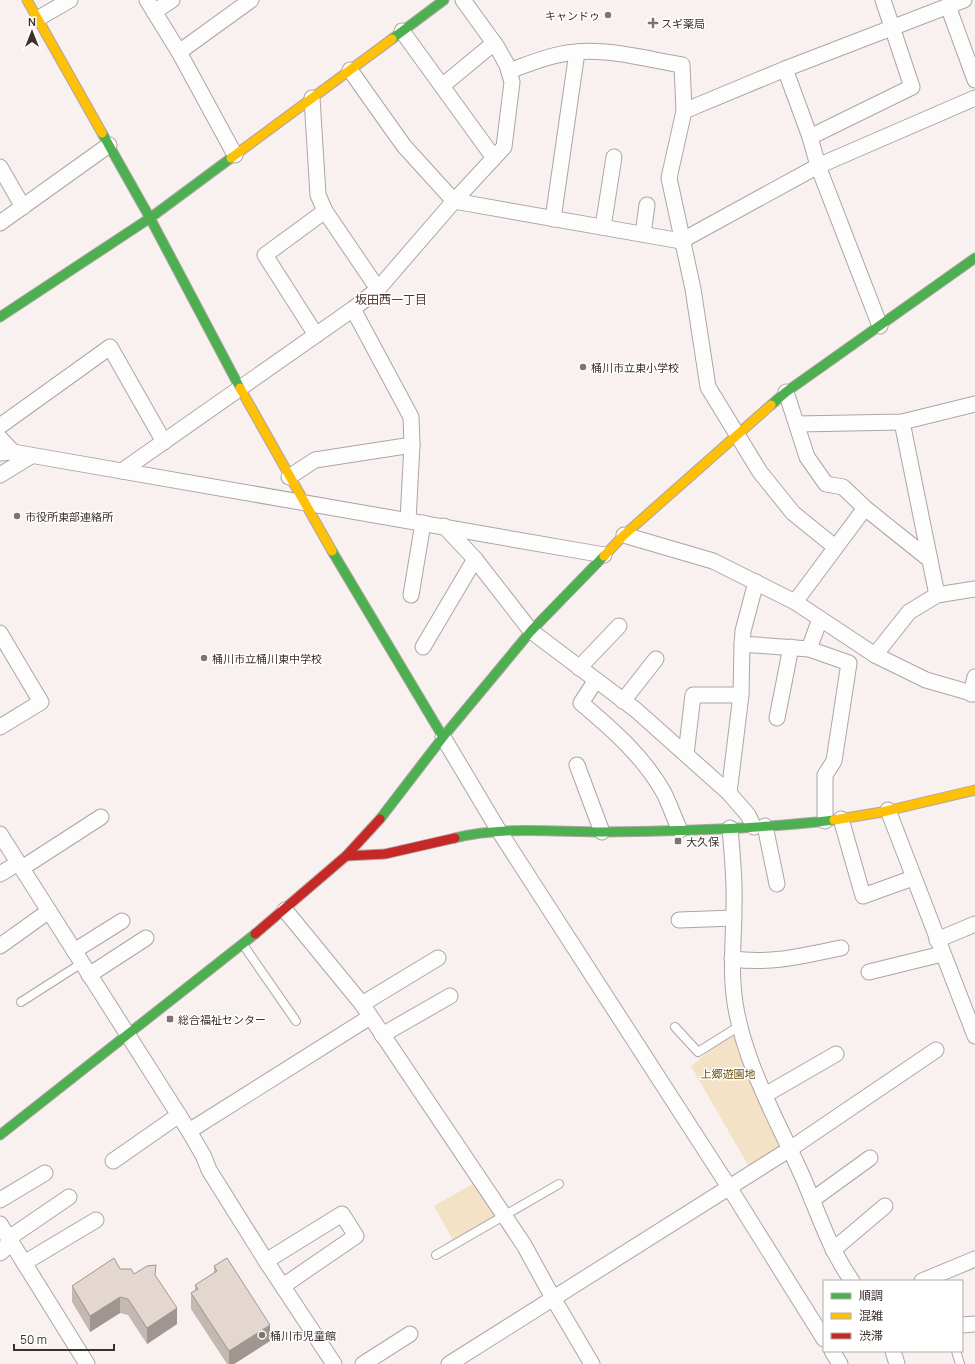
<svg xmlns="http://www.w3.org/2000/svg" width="975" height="1364" viewBox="0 0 975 1364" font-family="Manrope,'Noto Sans JP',sans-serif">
<rect width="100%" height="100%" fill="#f8f1ef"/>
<g fill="#f3e2c6">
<polygon points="741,1025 790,1149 752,1172 691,1066"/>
<polygon points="476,1182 496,1215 453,1240 434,1206"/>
</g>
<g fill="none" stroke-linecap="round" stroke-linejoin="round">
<defs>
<g id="lane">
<polyline points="244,946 296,1021"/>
<polyline points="21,1002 82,963"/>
<polyline points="675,1027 698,1052 741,1025"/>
<polyline points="436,1255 559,1184"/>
<polyline points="956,1351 960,1364"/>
</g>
<g id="street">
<polyline points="147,0 179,52 235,155"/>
<polyline points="948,6 975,80"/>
<polyline points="154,12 172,0"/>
<polyline points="37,19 70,0"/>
<polyline points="402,31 494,158"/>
<polyline points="179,52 251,0"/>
<polyline points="785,69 810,137 818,166 880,326"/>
<polyline points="350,70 404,146 454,201 681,241 818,166 975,98"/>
<path d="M509,71C531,63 552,54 576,52C607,48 651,60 682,65L684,111"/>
<polyline points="442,86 494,43"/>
<polyline points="312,98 318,195 325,211 378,289"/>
<polyline points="810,137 912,87 883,0"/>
<polyline points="0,167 23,207"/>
<polyline points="553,219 577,52"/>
<polyline points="0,223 109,145"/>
<polyline points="603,227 614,157"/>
<polyline points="643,234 647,205"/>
<polyline points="353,309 411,417 412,445 408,520"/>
<polyline points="316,335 265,255 325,211"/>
<polyline points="786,392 807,457 826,484 843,487 865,508 930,560"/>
<polyline points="902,422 937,595"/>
<polyline points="797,424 902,422 975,404"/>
<polyline points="0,426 110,347 164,442"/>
<polyline points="0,438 13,452"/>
<polyline points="0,453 13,452 604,555"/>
<polyline points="122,471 353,309 378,289 454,201 504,147 512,82 507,65 497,47 463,0"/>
<polyline points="0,475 31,456"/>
<polyline points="289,477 315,460 412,445"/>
<polyline points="444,526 475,559 531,631 636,710 729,793 748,815 754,827"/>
<polyline points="624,535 713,561 795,602 875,655 926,680 975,694"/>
<polyline points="835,547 793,513 760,472 708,387 693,289 669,178 684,111 785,69 964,0"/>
<polyline points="756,582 743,631 742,644 809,649 849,663 834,761 825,775 825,821"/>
<polyline points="411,595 423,523"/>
<polyline points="795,602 865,508"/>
<polyline points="0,633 41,702 0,727"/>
<polyline points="423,647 475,559"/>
<polyline points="809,649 820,619"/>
<polyline points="875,655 909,612 937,595 975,589"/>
<polyline points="579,668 619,626"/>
<path d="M596,680L581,703C612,729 644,757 664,793C670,805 674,818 680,830"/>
<polyline points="971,694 975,677"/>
<polyline points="623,701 656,659"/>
<polyline points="777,718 791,647"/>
<polyline points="443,737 499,831 729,1187 824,1339"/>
<polyline points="686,754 693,695 741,695"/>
<polyline points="577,765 602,832"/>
<polyline points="729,793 741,695 742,644"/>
<polyline points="888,810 975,1036"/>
<polyline points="841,819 863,896 913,878"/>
<polyline points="765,826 777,884"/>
<path d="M730,828C732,853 735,879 734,904C734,937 730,970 735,1003C745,1066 779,1123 804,1180C819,1215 830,1250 852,1281"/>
<polyline points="0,834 189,1131 204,1157 209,1170 266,1261 334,1364"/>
<polyline points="22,868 101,817"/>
<polyline points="0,874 18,863"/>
<polyline points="285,910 362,1004 524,1245 553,1298 592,1364"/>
<polyline points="679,920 734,918"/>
<polyline points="937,940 975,924"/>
<polyline points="0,946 49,911"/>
<polyline points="74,951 122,921"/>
<path d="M732,959C773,964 801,956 841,948"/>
<polyline points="869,972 942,954"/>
<polyline points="89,975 146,938"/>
<polyline points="362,1004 438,958"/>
<polyline points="382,1035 450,996"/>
<polyline points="765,1095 836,1054"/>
<polyline points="189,1131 370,1017"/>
<polyline points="113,1161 179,1115"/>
<polyline points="0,1200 45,1173"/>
<polyline points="812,1200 870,1158"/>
<polyline points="0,1224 87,1364"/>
<polyline points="833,1250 885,1206"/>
<polyline points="0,1253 6,1248 9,1238 69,1197"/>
<polyline points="266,1261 342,1214 356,1236 283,1286"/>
<polyline points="24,1263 96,1220"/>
<polyline points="922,1281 975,1259"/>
<polyline points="962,1325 975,1324"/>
<polyline points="832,1351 840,1364"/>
<polyline points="893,1351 897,1364"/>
<polyline points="363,1364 410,1334"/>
<polyline points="449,1364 790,1149 936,1050"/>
</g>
<g id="fast">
<polyline points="392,39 444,0"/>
<polyline points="102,133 150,218 240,388"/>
<polyline points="0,317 150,218 231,158"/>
<polyline points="771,405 786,392 975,258"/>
<polyline points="332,551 443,737"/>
<polyline points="380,819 443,737 531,631 604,556"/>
<path d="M455,838C504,826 554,832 603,832C680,831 757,829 834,820"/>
<polyline points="0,1135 255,934"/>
</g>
<g id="slow">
<polyline points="27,0 102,133"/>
<polyline points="231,158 392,39"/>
<polyline points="240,388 332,551"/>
<polyline points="604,556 624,535 771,405"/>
<polyline points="834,820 882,812 975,790"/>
</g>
<g id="jam">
<polyline points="346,856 385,854 455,838"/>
<polyline points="255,934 346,856 380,819"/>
</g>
</defs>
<use href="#lane" stroke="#aea5a3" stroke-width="10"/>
<use href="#street" stroke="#aea5a3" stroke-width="17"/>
<use href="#fast" stroke="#aea5a3" stroke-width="11"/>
<use href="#slow" stroke="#aea5a3" stroke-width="11"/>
<use href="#jam" stroke="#aea5a3" stroke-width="11"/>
<use href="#lane" stroke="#fefdfd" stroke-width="8"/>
<use href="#street" stroke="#fefdfd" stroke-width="15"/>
<use href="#fast" stroke="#4caf50" stroke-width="9"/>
<use href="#slow" stroke="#ffc107" stroke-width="9"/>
<use href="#jam" stroke="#c62828" stroke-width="9"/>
</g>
<g fill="#c4b9b2">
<polygon points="214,1266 270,1341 234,1364 227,1364 191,1309 191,1293 195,1290 195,1285 214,1273"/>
<polygon points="120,1269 134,1274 156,1276 177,1324 147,1344 128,1315 120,1313 90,1332 72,1302 72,1286"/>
</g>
<g fill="#a09691">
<polygon points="120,1297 120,1313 90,1332 90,1316"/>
<polygon points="177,1308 177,1324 147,1344 147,1328"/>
<polygon points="270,1325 270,1341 234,1364 229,1364 229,1351"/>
</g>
<g fill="#e4d7cf" stroke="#a09691">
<polygon points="114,1258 120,1269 131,1269 134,1274 147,1266 156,1265 155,1275 177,1308 147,1328 128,1299 120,1297 90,1316 72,1286"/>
<polygon points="227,1258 270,1325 229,1351 191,1293 198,1289 195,1285 217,1271 214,1266"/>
</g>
<g fill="#7e7370" stroke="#fff" stroke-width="1.5">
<circle cx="608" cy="15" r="4"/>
<path d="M651 17h4v4h4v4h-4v4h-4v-4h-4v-4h4z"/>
<circle cx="583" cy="367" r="4"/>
<circle cx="17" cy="516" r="4"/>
<circle cx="204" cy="658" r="4"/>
<rect x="674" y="837" width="8" height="8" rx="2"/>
<rect x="166" y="1015" width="8" height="8" rx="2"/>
<circle cx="262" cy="1335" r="4"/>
</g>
<g text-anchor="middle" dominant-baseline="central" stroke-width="3" stroke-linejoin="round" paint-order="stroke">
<g font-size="11" fill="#3c2f2c" stroke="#fff" text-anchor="start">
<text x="600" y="15" text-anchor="end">キャンドゥ</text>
<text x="661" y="23">スギ薬局</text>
<text x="591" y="367">桶川市立東小学校</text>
<text x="25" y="516">市役所東部連絡所</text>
<text x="212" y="658">桶川市立桶川東中学校</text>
<text x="686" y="841">大久保</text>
<text x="178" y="1019">総合福祉センター</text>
<text x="270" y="1335">桶川市児童館</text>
</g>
<g font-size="11" fill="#664c06" stroke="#fff">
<text x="728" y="1073">上郷遊園地</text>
</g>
<g font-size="12" fill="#523833" stroke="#fff">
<text x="391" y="299">坂田西一丁目</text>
</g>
</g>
<rect x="823" y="1280" width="140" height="72" fill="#ffffff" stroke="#b1acab"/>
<rect x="831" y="1293" width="20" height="6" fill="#4caf50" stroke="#b1acab"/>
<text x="859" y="1300" font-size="12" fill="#3c2f2c">順調</text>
<rect x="831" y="1313" width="20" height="6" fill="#ffc107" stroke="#b1acab"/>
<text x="859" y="1320" font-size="12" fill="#3c2f2c">混雑</text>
<rect x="831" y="1333" width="20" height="6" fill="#c62828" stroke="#b1acab"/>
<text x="859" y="1340" font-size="12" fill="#3c2f2c">渋滞</text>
<g transform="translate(32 32)" stroke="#ffffff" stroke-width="3" paint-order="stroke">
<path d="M0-3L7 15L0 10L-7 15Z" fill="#3c2f2c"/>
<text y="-6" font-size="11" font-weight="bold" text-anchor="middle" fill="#3c2f2c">N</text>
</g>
<path d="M14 1344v6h100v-6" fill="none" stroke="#3c2f2c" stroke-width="2"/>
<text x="20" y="1344" font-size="12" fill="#3c2f2c" stroke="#ffffff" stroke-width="3" paint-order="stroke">50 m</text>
</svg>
